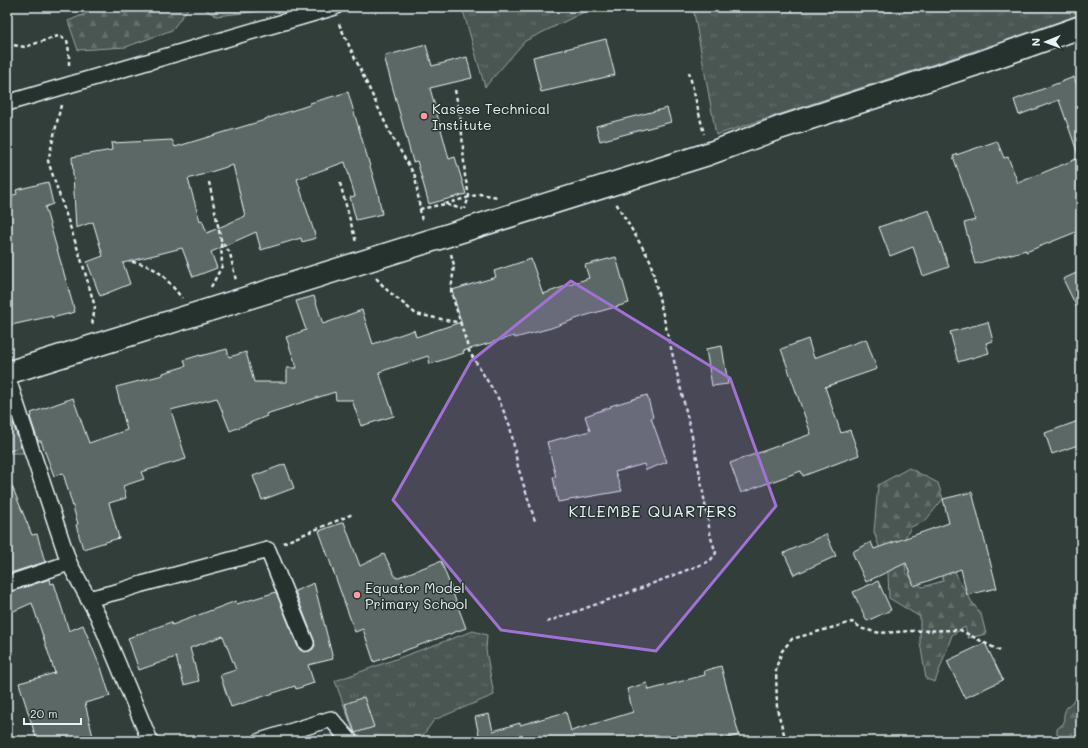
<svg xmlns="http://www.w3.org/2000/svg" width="1088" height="748" viewBox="0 0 1088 748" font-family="Mali,sans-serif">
<defs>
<pattern id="grass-tufts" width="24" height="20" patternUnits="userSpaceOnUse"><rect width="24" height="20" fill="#495651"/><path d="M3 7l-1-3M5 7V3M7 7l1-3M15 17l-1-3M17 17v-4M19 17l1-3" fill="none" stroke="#636f6b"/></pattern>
<pattern id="forest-firs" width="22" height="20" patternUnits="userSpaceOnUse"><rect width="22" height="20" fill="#495651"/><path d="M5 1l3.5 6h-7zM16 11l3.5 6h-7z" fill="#636f6b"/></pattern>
</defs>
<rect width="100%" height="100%" fill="#323e39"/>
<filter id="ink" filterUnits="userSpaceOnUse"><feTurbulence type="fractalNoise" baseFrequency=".025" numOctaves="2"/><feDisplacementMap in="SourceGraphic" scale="8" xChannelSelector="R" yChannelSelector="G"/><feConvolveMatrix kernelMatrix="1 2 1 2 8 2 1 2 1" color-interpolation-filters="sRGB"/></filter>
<g filter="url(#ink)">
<g fill="url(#grass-tufts)" stroke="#98a4a4">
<polygon points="462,7 594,7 525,41 485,87"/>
<polygon points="693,7 1081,7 1081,14 989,46 716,135"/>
<polygon points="7,396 28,453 7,453"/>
<polygon points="473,631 487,635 486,650 494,695 434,720 419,741 357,741 335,681"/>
</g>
<g fill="url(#forest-firs)" stroke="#98a4a4">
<polygon points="101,7 189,7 172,30 126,47 78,50 68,21"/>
<polygon points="204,7 268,7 261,11 216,16 206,10"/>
<polygon points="909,468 938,483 943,499 925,521 911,527 903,542 906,573 922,587 943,581 941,562 948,551 958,579 972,602 981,614 986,634 968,638 965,627 952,635 935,682 926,679 920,642 920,617 889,598 888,573 874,532 878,485"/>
<polygon points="1081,670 1081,693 1075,683"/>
<path d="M1081,696V741H1057V729L1064,723C1062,708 1070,703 1081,696Z"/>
</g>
<g fill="#5c6865" stroke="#e8f1f8" fill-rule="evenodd">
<polygon points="606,39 615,75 541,92 533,57"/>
<polygon points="426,45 432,66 467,57 472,78 430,88 449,159 455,157 466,194 429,204 417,161 413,162 384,56"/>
<polygon points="1074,77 1081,97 1081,156 1079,157 1059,100 1019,115 1014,100"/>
<path d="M348,92L378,193L382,214L356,220L350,197L355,196L345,162L297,179L316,238L302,242L301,238L261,250L256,232L211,252L217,268L193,277L182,248L123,263L130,284L100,296L87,262L103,256L93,222L76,228L72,157L112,150L111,143L172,140L175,147L265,120V119L310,105V103ZM233,165L245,216L207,233L202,220L200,221L188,179Z"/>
<polygon points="667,108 671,122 600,141 596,126"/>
<polygon points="997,141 1004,158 1008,157 1018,183 1081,157 1081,230 1026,252 1026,250 975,264 964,223 975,220 953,156"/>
<polygon points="48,182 53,204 45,207 75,312 52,318 52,316 7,326 7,197 17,194 16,190"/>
<polygon points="929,210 949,267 923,276 913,247 890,256 879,227"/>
<polygon points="616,257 629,303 584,316 551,328 515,338 514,336 463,351 464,353 430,364 428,356 379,372 394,416 361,426 352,400 336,400 335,392 266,414 267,416 230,431 217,398 171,410 186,459 141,472 144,479 123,486 126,498 109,503 119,538 83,549 76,525 78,524 63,473 54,476 41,441 38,441 30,417 32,416 31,413 73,398 89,443 127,430 116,387 163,375 163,373 186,366 184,360 200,355 200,356 227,349 229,357 246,352 254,382 287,382 287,368 297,368 286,337 306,330 296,301 314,296 323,324 362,310 373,344 414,330 416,337 461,322 452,290 496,277 494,271 531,259 543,294 589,278 585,265"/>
<polygon points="1081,271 1081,316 1063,279"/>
<polygon points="988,322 993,341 986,343 989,353 958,362 950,332"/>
<polygon points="808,339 814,358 866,339 877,369 825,387 841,433 850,430 859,455 803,476 801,471 741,493 730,463 811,434 781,349"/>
<polygon points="722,346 728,384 712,386 706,349"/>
<polygon points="647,395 653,417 651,418 667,462 646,470 644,464 615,472 622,491 558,502 553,477 556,477 547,442 590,431 585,416 611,407 610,406"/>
<polygon points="1081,420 1081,444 1052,454 1045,433"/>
<polygon points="13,423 21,447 7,452 7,425"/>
<polygon points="285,464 294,488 262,500 253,476"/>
<polygon points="7,474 32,535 37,534 45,562 7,574"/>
<polygon points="972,492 997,588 967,595 961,569 914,586 906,563 866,582 852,552 871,542 874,549 949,523 943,499"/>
<polygon points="344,522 360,566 384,554 396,578 441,561 466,628 374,662 363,629 355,632 319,531"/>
<polygon points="826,534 836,556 794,575 784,553"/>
<polygon points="50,579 51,584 54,583 69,631 83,625 99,664 100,664 110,696 85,703 94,741 37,741 19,683 55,673 32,603 7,614 7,593"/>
<polygon points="878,581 891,610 867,621 853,592"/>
<polygon points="314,583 333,659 308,665 314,683 296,689 295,686 231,707 220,675 236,670 223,636 190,648 199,681 184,685 176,657 139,670 128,638 171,622 172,625 236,601 237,604 276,592 298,647 300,650 304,652 310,651 313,649 315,645 314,640 295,591"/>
<polygon points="985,643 1003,680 965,698 947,661"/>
<polygon points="721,666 739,735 717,741 472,741 471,737 479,735 475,717 489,714 493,731 520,723 520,725 566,712 571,731 633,712 627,689 647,683 649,690 705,675 704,671"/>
<polygon points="364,697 374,727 355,733 345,704"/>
</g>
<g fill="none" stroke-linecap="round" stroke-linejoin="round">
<defs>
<g id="street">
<polyline points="7,103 335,7"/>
<polyline points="7,376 69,563 98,616 150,741"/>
<polyline points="7,584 69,563"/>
<polyline points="88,599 120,591 142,584 268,550 306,643"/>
<polyline points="260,741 331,719 350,741"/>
</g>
<polyline id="secondary" points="7,373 708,154 779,128 976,64 1081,27"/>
</defs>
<use href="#street" stroke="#e8f1f8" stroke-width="18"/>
<use href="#secondary" stroke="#e8f1f8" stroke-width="25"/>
<g stroke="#e8f1f8" stroke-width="2.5" stroke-dasharray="4 3" stroke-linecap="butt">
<polyline points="339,24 390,133 415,176 420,209 445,204 462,209"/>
<polyline points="7,44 25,47 58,36 67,40 69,52 69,67"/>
<polyline points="689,72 704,134"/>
<polyline points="455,90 461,121 465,176 469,196 465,209"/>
<polyline points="61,105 48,161 82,262 95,307 92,325"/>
<polyline points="209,182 221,240 230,253 236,281"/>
<polyline points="340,183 356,242"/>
<polyline points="445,204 480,194 498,197"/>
<polyline points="420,209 422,222"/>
<polyline points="451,254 454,265 451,291 469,351 498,398 510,426 518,467 535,521"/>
<path d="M132,262C159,266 165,278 182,298"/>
<polyline points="376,278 387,290 416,314 461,323"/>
<polyline points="211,287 222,266 221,240"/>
<polyline points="283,543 353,514"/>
<polyline points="547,622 636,590 710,561 716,553 711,538 696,453 650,260 616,203"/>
<polyline points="786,741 777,709 776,668 782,651 792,639 852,622 863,629 880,633 911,631 960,630 1002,652"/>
</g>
<use href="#street" stroke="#26332d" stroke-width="15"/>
<use href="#secondary" stroke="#26332d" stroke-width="22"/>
</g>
</g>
<path fill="#a171d3" fill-opacity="0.2" stroke="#a171d3" stroke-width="3" stroke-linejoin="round" d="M571,281L730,378L776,506L656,651L501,630L393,500L471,361Z"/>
<g fill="#ff9aa2" stroke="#26332d" stroke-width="1.5">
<circle cx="424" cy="116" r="4"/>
<circle cx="357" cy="595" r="4"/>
</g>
<g text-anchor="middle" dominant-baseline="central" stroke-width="3" stroke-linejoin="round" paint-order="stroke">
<g font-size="14" fill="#e8f1f8" stroke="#26332d" text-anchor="start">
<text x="432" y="108">Kasese Technical<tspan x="432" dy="16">Institute</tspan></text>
<text x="365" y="587">Equator Model<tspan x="365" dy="16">Primary School</tspan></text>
</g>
<g font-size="16" letter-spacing="1" fill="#e8f1f8" stroke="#26332d">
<text x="653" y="510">KILEMBE QUARTERS</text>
</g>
</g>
<rect width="1088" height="748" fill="none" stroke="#26332d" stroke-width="24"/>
<rect x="12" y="12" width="1064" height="724" fill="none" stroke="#e8f1f8" stroke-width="1.5" filter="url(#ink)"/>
<g transform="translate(1046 42) rotate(269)" stroke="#26332d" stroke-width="3" paint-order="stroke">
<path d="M0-3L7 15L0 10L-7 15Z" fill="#e8f1f8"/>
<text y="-6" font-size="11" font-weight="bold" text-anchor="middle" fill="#e8f1f8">N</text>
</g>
<path d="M24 718v6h57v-6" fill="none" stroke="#e8f1f8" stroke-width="2"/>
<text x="30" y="718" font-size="12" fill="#e8f1f8" stroke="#26332d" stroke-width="3" paint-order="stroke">20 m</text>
</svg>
